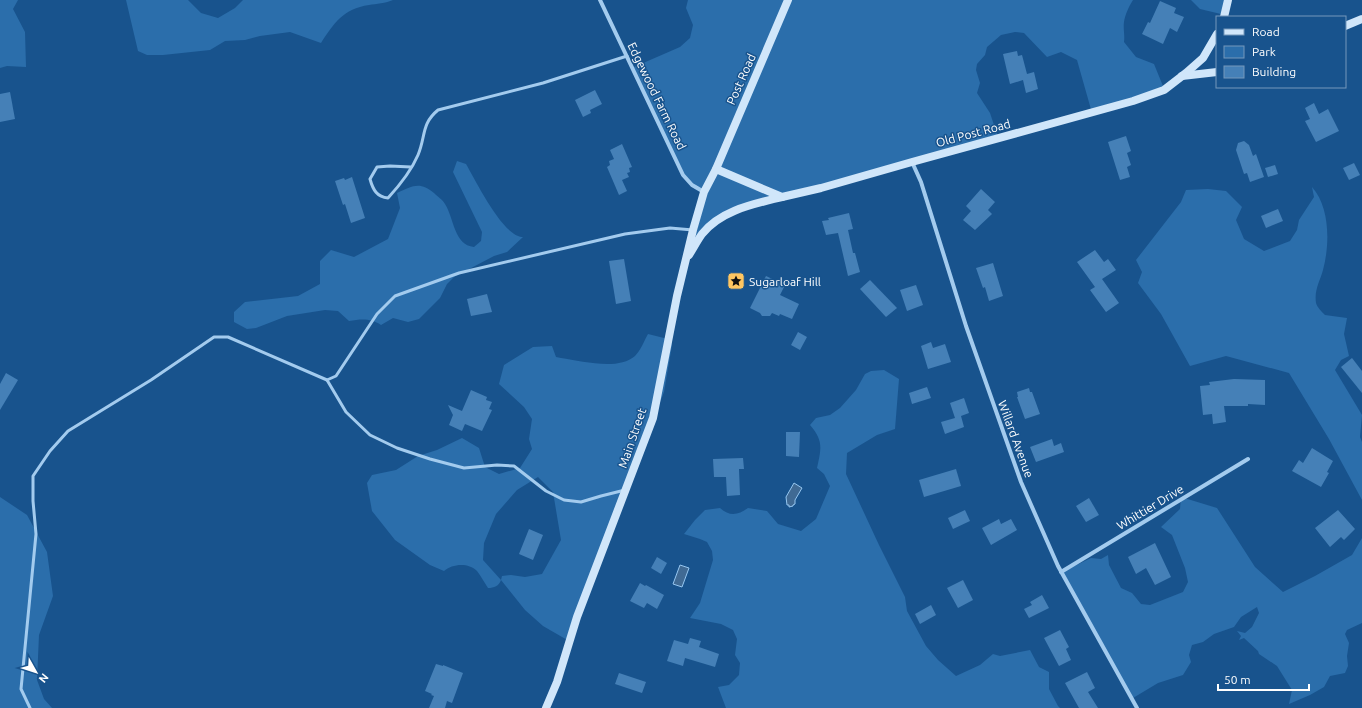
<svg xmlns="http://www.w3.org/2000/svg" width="1362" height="708" viewBox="0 0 1362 708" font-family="Ubuntu,sans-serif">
<rect width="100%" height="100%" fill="#18538d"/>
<g fill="#2b6eab" fill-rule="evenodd">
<polygon points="0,0 18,0 13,9 25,32 26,67 7,66 0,68"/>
<path d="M126,0H188L201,13L218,18L235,8L243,0H393C386,3 376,4 369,5C343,9 334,23 321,43L290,32L260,36L245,40L225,41L210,50L163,55H147L138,51Z"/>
<path d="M688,0H1133C1129,6 1125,15 1124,22C1123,28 1125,35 1124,42L1136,57L1154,64L1165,91L1092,113L1077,60L1061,52L1047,57L1024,33L1015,32L1001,35L987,47L985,55L977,64L976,70L980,83L977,93L990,113L999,140L734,213L714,225L691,254L706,194L694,188L682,173L634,70V67L680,47L690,38L693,25L686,8Z"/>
<polygon points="1191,0 1230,0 1225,15 1200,9"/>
<path d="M457,161L466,164C476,181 503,237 523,237L507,252L494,256L454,277L447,284L440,298L419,319L408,322L393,318L381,325C371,318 361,319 349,321L338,311L325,310L287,316L256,328L247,329L234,322V312L245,302L298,296L320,284V261L331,250L354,257L388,239L400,208L397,193C412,186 420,181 434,193C437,196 443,200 445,204C454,218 454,245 474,247L481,241L482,232L453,172Z"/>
<path d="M1312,187C1330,207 1330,244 1323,270C1320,281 1314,290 1316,303C1317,307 1322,312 1325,315L1347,318L1344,334L1349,356L1341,360L1335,370L1362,415L1360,437L1362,442V500L1329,439L1289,373L1226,356L1190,366L1161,314L1138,283L1142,272L1136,260L1181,202L1186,190L1208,189L1226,191L1242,207L1236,220L1244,239L1264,251L1290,241L1297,230L1299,220L1314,197Z"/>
<path d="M648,334L672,340V345L664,392L569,641L543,626L525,610L501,580C499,586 494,588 488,588C484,582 481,576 477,571C468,562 452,564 444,571L430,565L395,540L372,511L367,483L372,475L396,470L418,456L437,450L462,438L479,448L485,467L499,474L520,468L532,449L529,439L532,419L524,407L499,384L504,365L533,347L552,346L556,357L561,358C582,361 618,371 635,356C641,350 644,341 648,334ZM538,477L553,492L561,540L542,574L525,577L511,575L502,576L501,580L483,560L484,543L496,514L517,490Z"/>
<path d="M884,370L899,379L895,429L877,435L847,453L846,474L879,545L905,597L907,611L926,646L938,660L956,676L980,665L993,654L1000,656L1030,650L1039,667L1049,672V689L1058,706L1060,708H726L718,687L729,685L739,675L740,663L735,655L737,639L733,630L721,624L690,618L700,603L713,560L712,551L707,542L700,539L684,534L695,520L705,510L720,508C730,517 738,515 748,508L767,511L778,524L801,531L816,519L830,486L824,474L817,468C821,449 824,441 810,425L816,418L830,415L840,408L856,390L865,374L871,371Z"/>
<polygon points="0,497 27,515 47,552 53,596 39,635 37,680 44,699 52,708 0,708"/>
<polygon points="1181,497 1217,508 1255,567 1283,592 1315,576 1352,555 1362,538 1362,623 1347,630 1345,634 1349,643 1347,656 1348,666 1345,673 1330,676 1324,687 1310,695 1289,704 1292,690 1277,666 1259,654 1258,651 1244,638 1239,640 1241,636 1237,631 1245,633 1252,627 1259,613 1257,607 1241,617 1234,627 1214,634 1203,642 1192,645 1189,655 1191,662 1183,675 1158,683 1133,698 1063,574 1064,571 1091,558 1101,559 1108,555 1109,565 1121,588 1132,593 1141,604 1150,605 1183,592 1188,582 1185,568 1172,535 1161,527 1180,509"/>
</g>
<g fill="#406a94" stroke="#96c7f1">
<polygon points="794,483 802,488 795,500 795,504 793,505 793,506 789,507 789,505 787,505 786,497"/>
<polygon points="680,565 689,568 682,587 673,584"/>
</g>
<g fill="#4580b7">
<polygon points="1160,1 1176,8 1174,13 1184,17 1177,32 1170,28 1163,44 1142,34 1148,22 1150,23"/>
<polygon points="1017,51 1018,56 1022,55 1027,74 1034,72 1038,89 1026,93 1023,80 1010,84 1003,54"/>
<polygon points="595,90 602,104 590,110 591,113 583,117 575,100"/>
<polygon points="10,92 15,119 0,122 0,94"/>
<polygon points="1314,103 1319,114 1328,109 1339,131 1316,142 1305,121 1310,119 1305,108"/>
<polygon points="1126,136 1131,151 1127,153 1131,165 1127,167 1130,177 1120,180 1108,142"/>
<polygon points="1244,141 1249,145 1253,156 1256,154 1264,177 1250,182 1247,173 1244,174 1236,150 1238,143"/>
<polygon points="622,144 632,167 629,168 630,172 627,173 629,177 622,180 627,191 619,195 607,167 610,165 609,161 614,159 610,150"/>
<polygon points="1354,163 1360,175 1349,180 1343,168"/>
<polygon points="1275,165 1278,174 1268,177 1265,168"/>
<polygon points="352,177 365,218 351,223 345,204 343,205 335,181 344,178 345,180"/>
<polygon points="981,189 995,202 988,210 992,214 975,230 963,220 971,211 966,206"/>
<polygon points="1278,209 1283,221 1266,228 1261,216"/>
<polygon points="849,213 853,229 848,230 853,253 855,253 860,272 848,276 838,233 826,235 822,221 829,220 828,218"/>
<polygon points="1095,250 1104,262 1108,259 1116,270 1102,279 1119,303 1106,312 1090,290 1095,287 1077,262"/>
<polygon points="624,259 631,301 616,304 609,261"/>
<polygon points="993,263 1003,296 989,301 985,287 983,288 976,268"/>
<polygon points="766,276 785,285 780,295 799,304 792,319 780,314 779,316 772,313 770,316 762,316 760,313 750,308"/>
<polygon points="870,280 897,308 886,317 860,289"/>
<polygon points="916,285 923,305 907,311 900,290"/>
<polygon points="487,294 492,312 471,316 467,299"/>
<polygon points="798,332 807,337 800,350 791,345"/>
<polygon points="931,342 933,348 945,344 951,362 928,369 921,346"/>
<polygon points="1352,358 1362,371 1362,393 1341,367"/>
<polygon points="6,373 18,380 0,410 0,384"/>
<polygon points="1234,379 1265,380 1265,405 1248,404 1248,406 1224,406 1226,422 1213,424 1212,414 1203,415 1200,386 1210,385 1209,382"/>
<polygon points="927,387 931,398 912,404 909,393"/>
<polygon points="1029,388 1030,392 1032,392 1040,414 1025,419 1017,397 1018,397 1017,392"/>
<polygon points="471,390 487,397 486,400 492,402 489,409 492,410 482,431 465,424 462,431 449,425 453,415 448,405 462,411"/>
<polygon points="964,398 969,413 961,416 964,427 945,434 941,422 955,418 950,403"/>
<polygon points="786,432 800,432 799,457 786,456"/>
<polygon points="1052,439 1054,446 1061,443 1064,452 1036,462 1030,447"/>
<polygon points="1312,448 1333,461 1327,472 1329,473 1321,487 1292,471 1299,460 1303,463"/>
<polygon points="743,458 744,469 739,469 740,495 727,496 726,477 714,477 713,459"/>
<polygon points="956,469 961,486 924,497 919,480"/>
<polygon points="1089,498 1099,515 1086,522 1076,506"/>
<polygon points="965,510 970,521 953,529 948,518"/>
<polygon points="1338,510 1355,529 1344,540 1341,537 1330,547 1315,528"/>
<polygon points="999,519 1001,524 1011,519 1017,530 991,545 982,528"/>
<polygon points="529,529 543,535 533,560 519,554"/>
<polygon points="1155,543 1171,577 1155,585 1146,568 1136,574 1128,557"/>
<polygon points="657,557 667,563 661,574 651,568"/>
<polygon points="963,580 973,600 958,608 947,588"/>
<polygon points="640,583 645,586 646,585 664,595 657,609 647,603 644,608 630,601"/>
<polygon points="1042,595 1049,608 1029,618 1024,609 1032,605 1030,602"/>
<polygon points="931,605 936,615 920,624 915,614"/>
<polygon points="1060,630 1069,647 1066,649 1071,660 1059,666 1044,638"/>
<polygon points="690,638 701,641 699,647 719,654 715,667 685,658 683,666 667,661 674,640 688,644"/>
<polygon points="436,664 443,666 443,665 463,673 452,703 447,701 445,708 429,708 434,696 431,695 432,694 425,691"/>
<polygon points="1087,672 1095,688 1088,692 1098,708 1079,708 1065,683"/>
<polygon points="619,673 646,682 642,693 615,684"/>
</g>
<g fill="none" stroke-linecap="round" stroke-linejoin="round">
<g stroke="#a3cbee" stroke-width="3">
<path d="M411,167L390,166L377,167L370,179C373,190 377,197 388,198C399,186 412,169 418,155C426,136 421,124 438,110L543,83L627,56"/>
<polyline points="327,380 346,412 370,435 397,448 430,459 464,468 497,465 514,466 546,491 564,500 581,502 601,496 625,490"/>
<polyline points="30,708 21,689 36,534 33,501 33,476 50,451 68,431 151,380 214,337 228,337 327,380 336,376 377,314 395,296 459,273 625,234 670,228 693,230"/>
</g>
<g stroke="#a3cbee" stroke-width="4">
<polyline points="600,0 683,175 692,185 704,192"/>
<polyline points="912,162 921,182 966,326 1021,482 1058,566 1137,708"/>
<polyline points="1061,572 1248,459"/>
</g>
<g stroke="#d0e6fa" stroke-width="8">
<polyline points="1224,17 1228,0"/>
<polyline points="1345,26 1362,19"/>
<polyline points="1182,76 1217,72"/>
<polyline points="716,169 782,197 821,188 912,162 1133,101 1164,90 1186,73 1203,58 1217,34"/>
<path d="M689,255C693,249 697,241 702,234C721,210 754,204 782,197"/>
<polyline points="546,708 557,682 577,617 653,418 677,296 693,230 704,192 716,169 788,0"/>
</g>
</g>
<defs>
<symbol id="sight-square" viewBox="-11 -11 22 22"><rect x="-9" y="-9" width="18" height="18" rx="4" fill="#ffc661" stroke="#18538d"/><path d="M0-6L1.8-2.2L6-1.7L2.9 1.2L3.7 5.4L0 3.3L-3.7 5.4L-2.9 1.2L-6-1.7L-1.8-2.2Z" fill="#111"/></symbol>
</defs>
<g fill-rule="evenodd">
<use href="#sight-square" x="726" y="271" width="20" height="20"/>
</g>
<g text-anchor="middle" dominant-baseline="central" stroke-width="3" stroke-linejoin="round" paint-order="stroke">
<g font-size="12" fill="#fff" stroke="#18538d">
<text transform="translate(741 79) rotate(-66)">Post Road</text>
<text transform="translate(657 96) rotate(64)">Edgewood Farm Road</text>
<text transform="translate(973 133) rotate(-15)">Old Post Road</text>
<text transform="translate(632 438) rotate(-71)">Main Street</text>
<text transform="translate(1016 439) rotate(70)">Willard Avenue</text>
<text transform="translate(1150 507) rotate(-31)">Whittier Drive</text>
</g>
<g font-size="12" fill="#fff" stroke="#18538d" text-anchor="start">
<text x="749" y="281">Sugarloaf Hill</text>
</g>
</g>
<rect x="1216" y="16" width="130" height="72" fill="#18538d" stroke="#7498bb"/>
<rect x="1224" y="29" width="20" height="6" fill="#d0e6fa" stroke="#7498bb"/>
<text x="1252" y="36" font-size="12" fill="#ffffff">Road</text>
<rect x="1224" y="46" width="20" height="12" fill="#2b6eab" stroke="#7498bb"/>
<text x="1252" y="56" font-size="12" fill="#ffffff">Park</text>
<rect x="1224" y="66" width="20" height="12" fill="#4580b7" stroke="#7498bb"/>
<text x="1252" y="76" font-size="12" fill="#ffffff">Building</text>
<g transform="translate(36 672) rotate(129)" stroke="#18538d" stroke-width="3" paint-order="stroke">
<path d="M0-3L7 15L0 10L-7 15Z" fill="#ffffff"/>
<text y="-6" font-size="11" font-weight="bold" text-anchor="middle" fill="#ffffff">N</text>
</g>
<path d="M1218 684v6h91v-6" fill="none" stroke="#ffffff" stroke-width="2"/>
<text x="1224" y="684" font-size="12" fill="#ffffff" stroke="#18538d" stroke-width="3" paint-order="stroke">50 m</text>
</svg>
